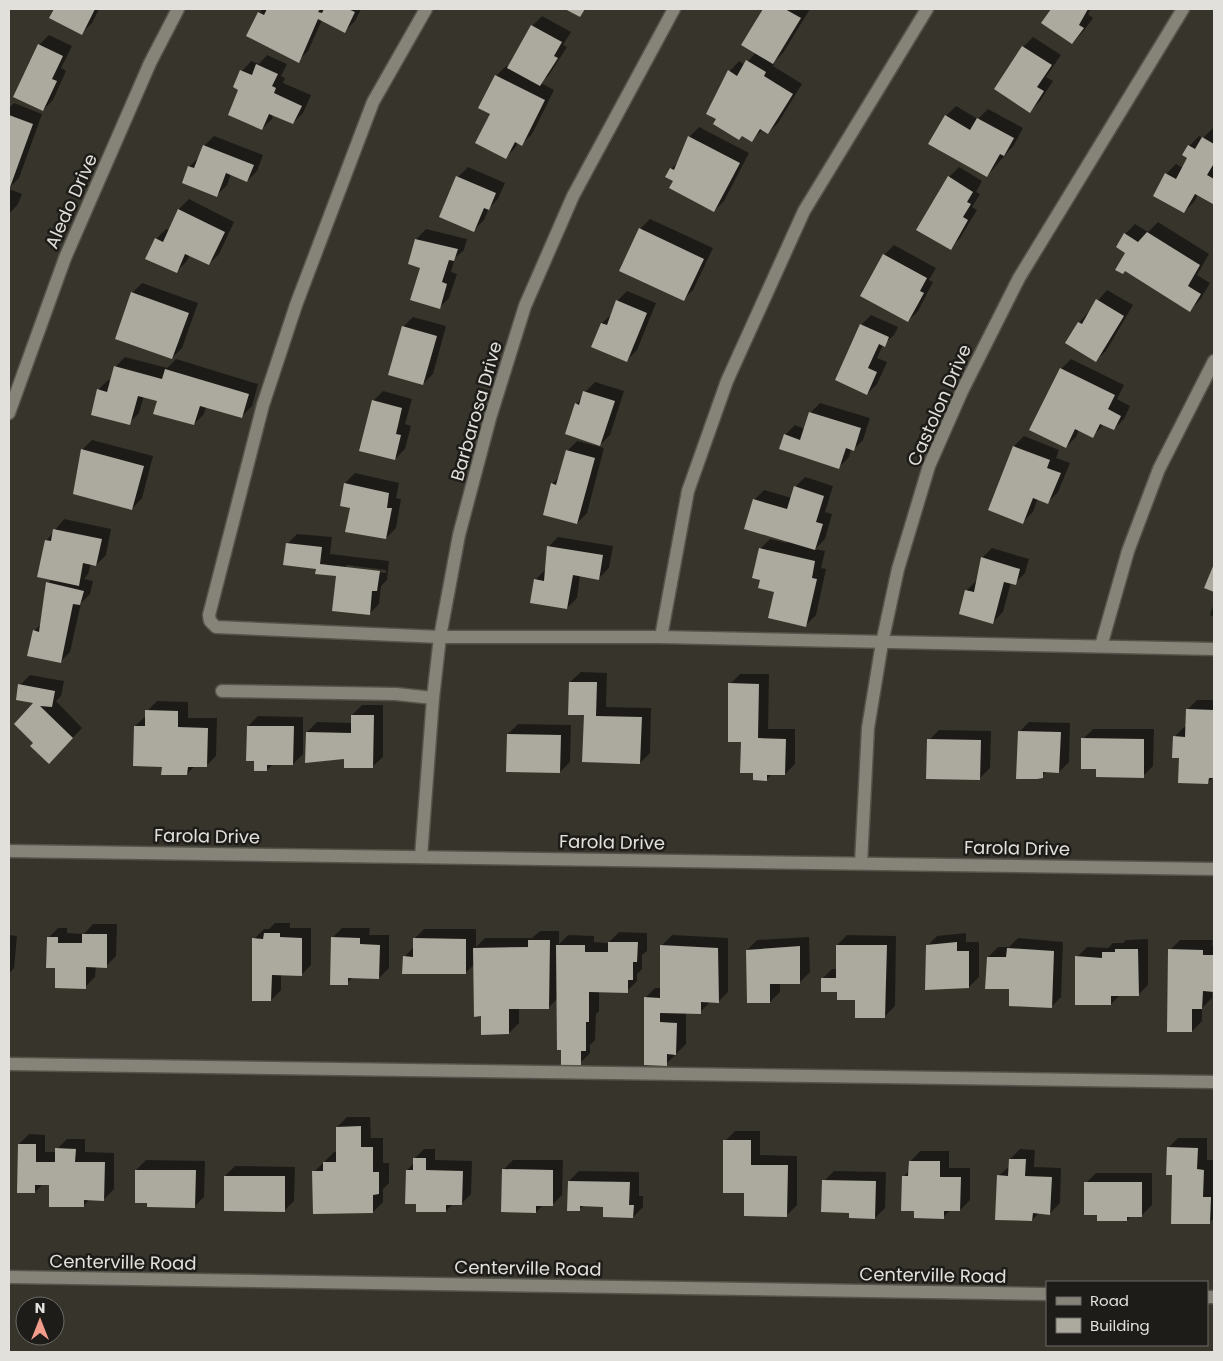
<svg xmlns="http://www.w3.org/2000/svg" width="1223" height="1361" viewBox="0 0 1223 1361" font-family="Poppins,sans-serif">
<rect width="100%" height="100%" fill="#37342b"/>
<g fill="#0007" fill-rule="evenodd">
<polygon points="55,9 99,9 92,23 82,33 51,17"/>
<polygon points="263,9 361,9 355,21 345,31 322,20 308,51 298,61 259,13"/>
<polygon points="765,9 810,9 783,53 775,61 773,66 802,84 778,123 768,133 763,129 752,140 717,119 730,71 739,61 745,65 756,52 743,45"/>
<polygon points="1053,9 1091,9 1088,14 1093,18 1082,33 1072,43 1043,23"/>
<polygon points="542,16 571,32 563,45 567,47 549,75 541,83 554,90 532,134 522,144 518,142 515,148 505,158 496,76 506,66 509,67 532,26"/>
<polygon points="49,35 72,46 61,68 66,71 53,100 43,110 39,45"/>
<polygon points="1033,37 1061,55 1046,77 1053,81 1040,101 1030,111 1023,47"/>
<polygon points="267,55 287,64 281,76 285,78 283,83 311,95 303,113 293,123 273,114 272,119 262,129 242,71 251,61 259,64"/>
<polygon points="14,103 42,114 19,178 9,188 9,108"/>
<polygon points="956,106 978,119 988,109 1023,128 1014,145 987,176 946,116"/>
<polygon points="699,127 749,153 724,201 714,211 674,180 671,169 678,162 689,137"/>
<polygon points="1213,128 1214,129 1214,201 1213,202 1198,194 1194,202 1184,212 1166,174 1176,164 1183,168 1189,157 1189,146 1199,136 1203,138"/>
<polygon points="214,136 263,155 257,171 247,181 231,174 227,185 217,195 189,167 199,157 204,146"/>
<polygon points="468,167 505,183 498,199 489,208 484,220 474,230 458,177"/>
<polygon points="959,167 982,181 976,192 980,194 972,207 977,210 960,238 950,248 949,177"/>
<polygon points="9,189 22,194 18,204 9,214"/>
<polygon points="189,199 234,222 219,254 209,264 190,255 186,262 176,272 156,239 166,229 169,230 179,209"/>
<polygon points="650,219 713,248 693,290 683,300 640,229"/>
<polygon points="1158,222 1209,254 1197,275 1210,283 1200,300 1190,310 1127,253 1118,247 1125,234 1135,224 1148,232"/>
<polygon points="426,229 467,239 464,250 455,258 451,272 457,274 449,298 439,308 421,267 416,239"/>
<polygon points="894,245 936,268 929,280 933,282 918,311 908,321 884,255"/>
<polygon points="142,283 198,303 182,348 172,358 132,293"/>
<polygon points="1107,290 1133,305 1106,351 1096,360 1079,323"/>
<polygon points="627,291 656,303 637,350 627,360 602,323 613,313 617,301"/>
<polygon points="871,315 898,327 894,335 883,345 877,358 887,362 877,384 867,394 836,380 861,325"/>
<polygon points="413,317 446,326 433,374 423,384 403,327"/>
<polygon points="125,357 167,368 176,359 258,384 252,406 242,416 206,406 204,414 194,424 158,400 144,396 139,413 129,423 98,390 108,380 111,381 115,367"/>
<polygon points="1071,359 1124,385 1117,399 1130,406 1124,419 1114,429 1104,424 1093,436 1079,429 1076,437 1066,447 1061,369"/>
<polygon points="595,382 624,391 610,435 600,445 576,404 583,397 585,392"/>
<polygon points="383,391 412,399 405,424 411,426 405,449 395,459 373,401"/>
<polygon points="820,403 870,418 863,440 853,450 851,449 849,457 839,467 785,435 795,425 805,429 810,413"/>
<polygon points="1024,436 1059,450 1056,458 1070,463 1058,492 1048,502 1038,498 1033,512 1023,522 989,509 1014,446"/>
<polygon points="92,440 153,456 142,498 132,509 82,450"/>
<polygon points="577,441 604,448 587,513 577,523 552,484 560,476 567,451"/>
<polygon points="355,473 399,483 396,498 401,499 396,528 386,538 351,507 345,483"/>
<polygon points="805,477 833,486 825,512 832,514 825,539 815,549 825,551 821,568 826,569 816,615 806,625 776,591 761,579 760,549 770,539 787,543 787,541 754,500 764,490 792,498 795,487"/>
<polygon points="64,519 111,529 106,555 96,565 91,564 88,574 84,579 93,581 90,594 81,603 70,652 60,662 34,631 42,623 48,583 52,579 46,541"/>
<path d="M297,534L332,537L330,554L389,561L387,580L381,586L379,604L369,614L338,575L317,568L287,544ZM346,565L386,570V573L346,568Z"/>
<polygon points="558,537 613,546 609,568 599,578 580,575 577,598 567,608 535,580 545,570 546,570 548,547"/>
<polygon points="992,548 1029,559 1025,573 1015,583 1011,582 1003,612 993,622 966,591 976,581 982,558"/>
<polygon points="1214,603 1214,617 1210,615"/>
<polygon points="581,672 607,673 606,707 651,708 650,753 640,763 585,714 570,682"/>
<polygon points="740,674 769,674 768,729 795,729 795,764 785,774 773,773 767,779 755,772 742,741 730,684"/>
<polygon points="30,675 64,681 61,696 56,701 82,728 59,752 34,743 36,702 20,685"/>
<polygon points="1197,700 1214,700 1214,777 1208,782 1180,756 1174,737 1184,727 1187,727 1187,710"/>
<polygon points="157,701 188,702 188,718 217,718 216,756 206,766 195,766 187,774 135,726 146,716 147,711"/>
<polygon points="362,705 383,705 383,757 372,767 345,758 307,732 317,722 352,723 352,715"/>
<polygon points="258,716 303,717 303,754 293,764 273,764 267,770 255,760 248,726"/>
<polygon points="1029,722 1070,723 1069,762 1059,772 1047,771 1042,776 1019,732"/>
<polygon points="518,724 571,725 570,762 560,772 508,734"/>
<polygon points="1093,729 1154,729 1153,766 1143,776 1097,768 1083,739"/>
<polygon points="939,730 991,731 990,768 980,778 929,740"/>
<polygon points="275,923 290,923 290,928 311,928 311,965 301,975 281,974 281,990 271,1000 254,939 264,929 269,929"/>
<polygon points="93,924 117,924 116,956 106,966 96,966 95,977 85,987 56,966 48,938 58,928 67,928 67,933 84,934"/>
<polygon points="342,928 370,928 369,935 389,935 389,968 379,978 353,977 347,983 332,938"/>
<polygon points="424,929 476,929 476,947 485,938 532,938 540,931 559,931 559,944 568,935 594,936 594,942 608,943 619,932 647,933 647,951 642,955 642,969 637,974 637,981 627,991 599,991 599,1011 596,1014 595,1040 590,1045 590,1053 580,1063 558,998 549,1007 519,1008 519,1023 509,1033 482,1015 475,964 465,973 404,957 414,947 414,939"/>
<polygon points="966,933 966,942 979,942 979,977 969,987 927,946 937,936"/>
<polygon points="9,935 17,936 14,968 9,974"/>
<polygon points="672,935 728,938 728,992 718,1002 710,1002 700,1012 686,1012 686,1044 666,1064 645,998 655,988 661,988 662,945"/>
<polygon points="847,935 896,936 895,1006 885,1016 857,999 838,991 822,979 832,969 837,969 837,945"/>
<polygon points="809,937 810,972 800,982 780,982 780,992 770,1002 747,950 757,940"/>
<polygon points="1018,938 1063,942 1061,997 1051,1007 1010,988 988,957 998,947 1009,947"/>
<polygon points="1148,939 1148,985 1138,995 1120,995 1111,1004 1077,957 1087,947 1108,948 1113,943 1123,943 1126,940"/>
<polygon points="1180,940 1213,940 1212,945 1214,946 1214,990 1212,990 1212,998 1202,1008 1202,1021 1192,1031 1170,950"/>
<polygon points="347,1117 370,1117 371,1138 383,1138 383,1163 389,1163 389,1183 383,1189 383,1202 373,1212 314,1172 334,1152 337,1152 337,1127"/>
<polygon points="735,1131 760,1131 760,1155 797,1156 797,1205 787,1215 745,1191 725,1141"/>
<polygon points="29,1134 45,1135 45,1152 57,1152 57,1149 67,1139 85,1139 85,1152 114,1153 114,1189 104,1199 90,1199 83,1206 51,1184 43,1184 35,1192 19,1144"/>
<polygon points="1178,1138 1207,1138 1207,1160 1213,1160 1213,1188 1214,1188 1214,1218 1209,1223 1173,1174 1168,1148"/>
<polygon points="424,1149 435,1149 435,1160 472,1161 471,1194 461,1204 453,1204 446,1211 418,1203 407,1170 414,1163 414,1159"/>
<polygon points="1020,1149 1035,1150 1034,1167 1061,1168 1060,1203 1050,1213 1039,1213 1032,1220 998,1176 1010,1166 1010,1159"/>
<polygon points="920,1151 949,1151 949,1168 970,1168 970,1200 960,1210 951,1210 943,1217 903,1177 910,1170 910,1162"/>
<polygon points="146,1160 205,1161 204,1197 194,1207 136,1170"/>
<polygon points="513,1160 563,1160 562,1195 552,1205 543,1205 536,1212 503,1170"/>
<polygon points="235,1166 295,1167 294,1201 284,1211 225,1176"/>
<polygon points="579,1171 639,1172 639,1196 643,1196 643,1207 633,1217 605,1206 584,1205 579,1210 569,1181"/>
<polygon points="834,1171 886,1172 885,1208 875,1218 850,1212 824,1181"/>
<polygon points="1096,1173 1152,1173 1152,1205 1142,1215 1132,1215 1127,1220 1099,1213 1086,1183"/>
</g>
<g fill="#aca99e">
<polygon points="54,9 95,9 82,35 49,18"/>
<polygon points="267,9 320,9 318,12 322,13 324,9 348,9 355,12 345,33 318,19 299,63 246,36 258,12 264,15"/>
<polygon points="565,9 585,9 580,17"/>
<polygon points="763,9 785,9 801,18 773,64 741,45"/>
<polygon points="1051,9 1088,9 1079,25 1084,28 1072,44 1041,23"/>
<polygon points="531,25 562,42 554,56 558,58 540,86 507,68"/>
<polygon points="38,44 63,56 52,79 57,81 43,111 13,97"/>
<polygon points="1022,46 1052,65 1037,87 1044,91 1030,113 994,89"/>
<polygon points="746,60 766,72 764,76 793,94 768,134 760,129 752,142 742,136 739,140 713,124 716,119 706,114 728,70 737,76"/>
<polygon points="256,64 278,74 272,86 276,88 274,93 302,106 293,124 269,114 262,130 228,115 238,90 233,87 240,70 252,75"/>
<polygon points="495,75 545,100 522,146 515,142 506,159 475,143 490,114 478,108"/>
<polygon points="9,115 33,124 9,190"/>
<polygon points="945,115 970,130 977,118 1014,138 1004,156 1000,154 987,177 928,144"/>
<polygon points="688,136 740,163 714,212 669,188 673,181 665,177 670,168 674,170"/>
<polygon points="1202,137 1214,144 1214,166 1213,165 1207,175 1214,179 1214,202 1213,204 1195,194 1184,213 1153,196 1165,173 1176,179 1187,158 1182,155 1188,145 1195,149"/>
<polygon points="203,145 254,165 247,182 226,173 217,197 182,183 188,166 194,168"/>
<polygon points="456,176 496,193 489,210 484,208 474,232 439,217"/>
<polygon points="948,176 973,192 967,202 971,204 963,217 968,220 951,250 916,230"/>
<polygon points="178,209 225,232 209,265 185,254 177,273 145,259 155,238 163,242"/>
<polygon points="639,228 704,259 684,301 619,271"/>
<polygon points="1147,232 1200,265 1188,286 1201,294 1190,312 1125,271 1123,274 1115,270 1125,253 1116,247 1124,233 1138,242"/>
<polygon points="415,239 458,249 454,261 449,260 442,282 447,284 440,309 410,300 420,268 408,264"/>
<polygon points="883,254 927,278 920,291 924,293 908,322 860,296"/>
<polygon points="131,292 189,313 172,359 115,339"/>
<polygon points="1096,299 1124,316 1096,362 1065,343 1078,322 1082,324"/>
<polygon points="616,300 647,313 627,362 591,347 601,323 607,325"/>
<polygon points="860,324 889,337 885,347 879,344 868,368 877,372 867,395 835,380"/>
<polygon points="402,326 437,336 423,385 388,375"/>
<polygon points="114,366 162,379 165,369 249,394 242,418 200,406 194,425 153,414 157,401 138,396 130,425 91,415 97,389 107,392"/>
<polygon points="1060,368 1115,395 1108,409 1121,416 1114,430 1100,424 1093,438 1075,429 1066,448 1029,430"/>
<polygon points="583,391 615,401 600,446 565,434 575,403 579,405"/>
<polygon points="372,400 402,408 396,434 401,435 395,460 359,451"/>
<polygon points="809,412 861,428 854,451 846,448 839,469 779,449 784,434 800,440"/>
<polygon points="1013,446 1050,460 1047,468 1061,473 1048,504 1033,498 1023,524 988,510"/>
<polygon points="81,449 144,466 132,510 73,494"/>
<polygon points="566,450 595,458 577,524 543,515 551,483 556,485"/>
<polygon points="344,483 389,493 387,508 392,508 386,539 345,532 350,508 340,506"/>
<polygon points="794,486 824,496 816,522 823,524 815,550 744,529 753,499 787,509"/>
<polygon points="53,529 102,539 96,566 83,563 79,586 37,577 45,540 51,541"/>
<polygon points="286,543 322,547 320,564 380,571 377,591 372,591 370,615 332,611 336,576 315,574 316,569 283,565"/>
<polygon points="547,546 603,555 599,580 573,575 567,609 530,603 534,579 544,581"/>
<polygon points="759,548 815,561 812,578 817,579 806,627 768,618 774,592 758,588 760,580 752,578"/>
<polygon points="981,557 1020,569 1016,585 1004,582 993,624 959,614 965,590 974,592"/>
<polygon points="1214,564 1214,592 1204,588"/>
<polygon points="46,582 84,591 80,605 73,604 61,663 27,656 33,630 39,632"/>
<polygon points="569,682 597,682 596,716 642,717 640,764 582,762 584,715 568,715"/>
<polygon points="728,683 759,684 758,738 786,739 785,775 767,775 767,781 753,780 753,773 740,773 741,742 728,742"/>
<polygon points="18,684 55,691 52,707 40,706 73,738 49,764 30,746 33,743 14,724 33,703 16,700"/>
<polygon points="1186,709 1214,710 1214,778 1209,778 1208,784 1178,783 1179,758 1172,758 1173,736 1185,737"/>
<polygon points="145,710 178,711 178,727 208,728 207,767 188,767 187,775 161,775 162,767 133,766 134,726 145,726"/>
<polygon points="351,715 374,715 373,768 344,768 344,759 305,763 306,732 351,733"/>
<polygon points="247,726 294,726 293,765 267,765 267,771 254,771 254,761 246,761"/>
<polygon points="1018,731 1061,732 1059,773 1043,772 1043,778 1037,779 1016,779"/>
<polygon points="507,734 561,735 560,773 506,772"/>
<polygon points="1081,738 1144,739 1144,778 1096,777 1096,769 1081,769"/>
<polygon points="927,739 981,740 980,780 926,779"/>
<polygon points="264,933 280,933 280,937 302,938 302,976 272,975 271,1001 252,1001 252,938 263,939"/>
<polygon points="82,934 107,934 107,968 86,967 86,989 55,988 55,968 46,968 47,937 58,937 58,943 82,943"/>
<polygon points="331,937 360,938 360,944 380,945 379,979 348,978 348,985 330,985"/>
<polygon points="413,938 466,939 466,974 402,974 403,956 413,957"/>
<polygon points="528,940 550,940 549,1009 509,1009 509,1034 481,1035 481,1016 474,1017 473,948 528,947"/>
<polygon points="608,942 638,942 637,962 633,962 633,980 628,980 628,993 589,992 589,1022 586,1022 586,1051 581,1051 581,1065 561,1065 561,1050 557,1050 556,945 585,945 585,952 608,952"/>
<polygon points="957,942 957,951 969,951 969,988 925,990 926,945"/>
<polygon points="660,945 718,948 719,1003 701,1002 701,1014 660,1013 660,1022 677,1023 676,1055 667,1054 667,1066 644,1065 644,997 660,998"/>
<polygon points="836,945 887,945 885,1018 855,1018 855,1000 837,1000 837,992 821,992 821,978 836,978"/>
<polygon points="800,946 800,984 770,984 770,1003 747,1003 746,950"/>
<polygon points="1007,948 1054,951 1052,1008 1009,1006 1009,989 985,989 987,957 1006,957"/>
<polygon points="1115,949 1138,949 1139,996 1111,996 1111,1005 1075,1005 1075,956 1102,958 1102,952 1115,952"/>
<polygon points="1168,949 1203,950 1203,955 1214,955 1214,992 1203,991 1202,1009 1192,1009 1192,1032 1167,1032"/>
<polygon points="361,1126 361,1147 373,1147 373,1172 379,1172 379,1194 373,1195 373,1213 313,1214 312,1171 323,1171 323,1162 336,1162 336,1127"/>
<polygon points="723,1140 751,1140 751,1165 788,1165 787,1217 744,1216 744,1193 723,1193"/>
<polygon points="18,1144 36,1144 36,1162 55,1162 55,1148 76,1149 75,1162 105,1162 104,1201 84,1200 84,1207 49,1207 49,1185 35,1185 35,1193 17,1193"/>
<polygon points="1167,1147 1198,1148 1197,1169 1204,1170 1203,1197 1211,1197 1210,1224 1171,1224 1172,1175 1166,1175"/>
<polygon points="413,1158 426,1158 426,1170 463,1171 462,1205 446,1205 446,1212 416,1212 416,1204 405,1204 406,1170 413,1170"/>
<polygon points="1009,1159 1026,1159 1025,1176 1052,1177 1050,1215 1033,1213 1032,1221 995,1220 997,1175 1008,1176"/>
<polygon points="909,1161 940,1161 940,1177 961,1177 960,1211 944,1211 944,1219 914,1218 914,1211 901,1211 902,1176 908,1176"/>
<polygon points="502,1169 553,1170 553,1206 536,1206 536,1213 501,1212"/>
<polygon points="135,1170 196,1170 195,1208 147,1207 147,1203 135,1203"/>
<polygon points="224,1176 285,1176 285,1212 224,1211"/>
<polygon points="822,1180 876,1181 875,1219 849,1218 849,1213 821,1212"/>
<polygon points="568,1181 630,1182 629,1205 634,1205 633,1218 603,1217 603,1207 580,1206 580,1211 567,1211"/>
<polygon points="1084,1182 1142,1182 1142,1217 1127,1217 1127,1221 1097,1221 1097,1215 1084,1215"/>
</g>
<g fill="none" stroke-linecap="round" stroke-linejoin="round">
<defs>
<g id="service">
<polyline points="426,9 373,102 296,305 263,405 209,615 210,621 216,627 440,637 661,637 1214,649"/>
<polyline points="661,637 688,491 727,381 804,211 927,9"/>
<polyline points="1101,646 1128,551 1159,469 1214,361"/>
<polyline points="222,691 396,694 433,698"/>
<polyline points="9,1064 1214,1082"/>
</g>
<g id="minor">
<polyline points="9,413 65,258 150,63 178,9"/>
<polyline points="9,851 1214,869"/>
<polyline points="421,857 433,698 440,637 459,535 490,418 525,306 573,196 674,9"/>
<polyline points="861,863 868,728 882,643 898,569 929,466 962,391 1019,278 1183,9"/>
<polyline points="9,1277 1047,1294"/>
<polyline points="1207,1297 1214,1297"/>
</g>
</defs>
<use href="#service" stroke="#55534b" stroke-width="15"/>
<use href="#minor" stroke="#55534b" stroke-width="15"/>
<use href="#service" stroke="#868379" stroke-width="12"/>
<use href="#minor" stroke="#868379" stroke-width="12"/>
</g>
<g text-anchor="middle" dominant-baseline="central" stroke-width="5" stroke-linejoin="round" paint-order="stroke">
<g font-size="18" fill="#e2e0db" stroke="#1d1c18">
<text transform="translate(71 201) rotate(-66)">Aledo Drive</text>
<text transform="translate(939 405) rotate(-66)">Castolon Drive</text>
<text transform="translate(476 411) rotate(-74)">Barbarosa Drive</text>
<text transform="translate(207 836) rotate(1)">Farola Drive</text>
<text transform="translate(612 842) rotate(1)">Farola Drive</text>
<text transform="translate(1017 848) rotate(1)">Farola Drive</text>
<text transform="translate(123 1262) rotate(1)">Centerville Road</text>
<text transform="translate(528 1268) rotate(1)">Centerville Road</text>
<text transform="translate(933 1275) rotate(1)">Centerville Road</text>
</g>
</g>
<rect width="1223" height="1361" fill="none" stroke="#e2e0db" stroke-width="20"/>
<rect x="1046" y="1281" width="162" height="65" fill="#1d1c18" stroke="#6c6a66"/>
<rect x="1056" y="1297" width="25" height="8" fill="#868379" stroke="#6c6a66"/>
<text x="1090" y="1306" font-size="15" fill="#e2e0db">Road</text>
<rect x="1056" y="1318" width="25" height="15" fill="#aca99e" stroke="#6c6a66"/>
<text x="1090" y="1331" font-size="15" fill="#e2e0db">Building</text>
<g transform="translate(40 1321)"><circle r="24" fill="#1d1c18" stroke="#6c6a66"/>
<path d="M0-4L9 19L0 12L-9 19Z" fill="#f49d8c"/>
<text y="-8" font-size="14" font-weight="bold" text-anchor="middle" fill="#e2e0db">N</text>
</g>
</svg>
